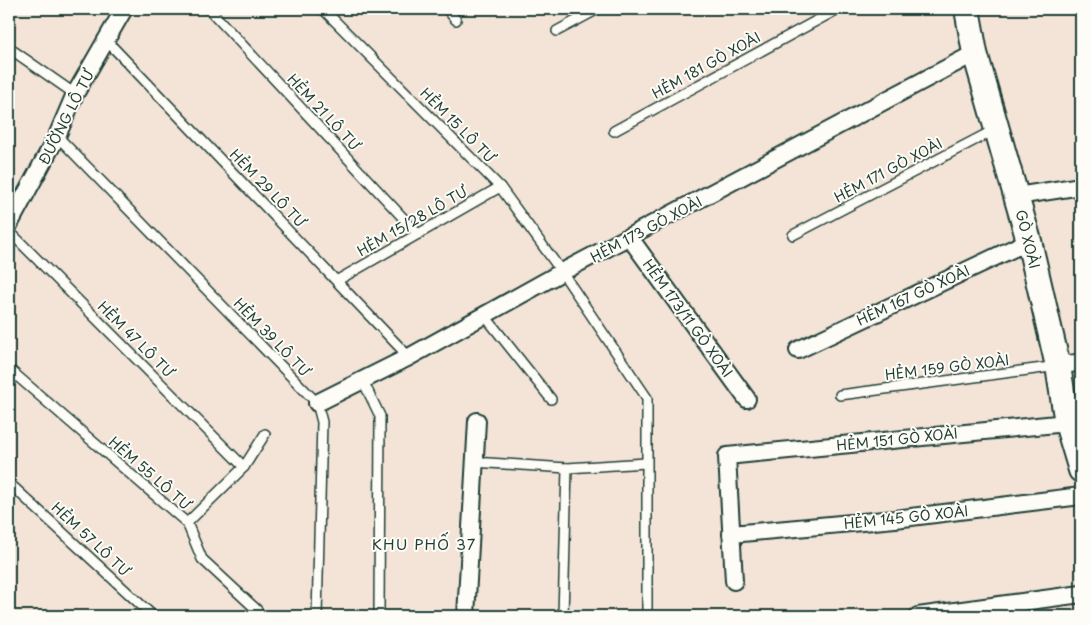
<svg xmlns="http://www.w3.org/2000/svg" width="1090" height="625" viewBox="0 0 1090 625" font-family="'Playpen Sans',sans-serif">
<rect width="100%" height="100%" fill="#f4e4d8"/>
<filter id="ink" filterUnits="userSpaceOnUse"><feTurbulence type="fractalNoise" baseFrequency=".02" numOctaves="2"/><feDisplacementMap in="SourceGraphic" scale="10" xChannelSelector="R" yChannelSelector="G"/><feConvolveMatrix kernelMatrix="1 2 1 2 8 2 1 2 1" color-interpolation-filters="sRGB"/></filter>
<g filter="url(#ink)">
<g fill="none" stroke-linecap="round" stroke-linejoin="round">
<defs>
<g id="lane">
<polyline points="209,9 418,234"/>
<polyline points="323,9 500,187 562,272 647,398 647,616"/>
<polyline points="447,9 456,20"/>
<polyline points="557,31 598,9"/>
<polyline points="106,40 409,357"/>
<polyline points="9,48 75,94"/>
<polyline points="614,131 838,9"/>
<polyline points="57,136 317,403 322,422 317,616"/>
<polyline points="9,231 244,467"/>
<polyline points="793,235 996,129"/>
<polyline points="338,280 500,187"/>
<polyline points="485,316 551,399"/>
<polyline points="9,369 187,523 202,559 257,610"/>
<polyline points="363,381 380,416 379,616"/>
<polyline points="840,395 1058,366"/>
<polyline points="473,462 567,468 646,463"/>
<polyline points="9,483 153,616"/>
<polyline points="187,523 244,467 265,434"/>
<polyline points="563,616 567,468"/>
</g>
<g id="street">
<polyline points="1017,196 1081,186"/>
<polyline points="9,225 57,136 75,94 124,9"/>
<polyline points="630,238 747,399"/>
<polyline points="798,350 1029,241"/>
<polyline points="1058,366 1081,362"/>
<polyline points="317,403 409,357 562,272 975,53"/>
<polyline points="731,534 895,519 1081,496"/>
<polyline points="734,581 727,456 1067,423"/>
<polyline points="466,616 477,421"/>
<polyline points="918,616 1081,594"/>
</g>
<polyline id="secondary" points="967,9 975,53 1029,241 1058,366 1067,423 1081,470"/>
</defs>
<use href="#lane" stroke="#1f3d34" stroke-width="12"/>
<use href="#street" stroke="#1f3d34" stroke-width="20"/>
<use href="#secondary" stroke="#1f3d34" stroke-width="28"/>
<use href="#lane" stroke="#fdfcf7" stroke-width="9"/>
<use href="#street" stroke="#fdfcf7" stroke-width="16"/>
<use href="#secondary" stroke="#fdfcf7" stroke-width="24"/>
</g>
</g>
<g text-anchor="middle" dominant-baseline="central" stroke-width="4" stroke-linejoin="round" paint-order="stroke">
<g font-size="14" fill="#1f3d34" stroke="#fdfcf7">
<text transform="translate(706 65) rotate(-29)">HẺM 181 GÒ XOÀI</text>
<text transform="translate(324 112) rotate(47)">HẺM 21 LÔ TƯ</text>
<text transform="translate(66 117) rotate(-63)">ĐƯỜNG LÔ TƯ</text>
<text transform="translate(458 125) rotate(45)">HẺM 15 LÔ TƯ</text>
<text transform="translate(888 170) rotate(-28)">HẺM 171 GÒ XOÀI</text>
<text transform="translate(268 188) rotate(46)">HẺM 29 LÔ TƯ</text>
<text transform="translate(412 221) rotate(-30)">HẺM 15/28 LÔ TƯ</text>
<text transform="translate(646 229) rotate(-28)">HẺM 173 GÒ XOÀI</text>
<text transform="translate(1028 239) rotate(76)">GÒ XOÀI</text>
<text transform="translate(913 295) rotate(-25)">HẺM 167 GÒ XOÀI</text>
<text transform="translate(688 318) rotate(54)">HẺM 173/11 GÒ XOÀI</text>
<text transform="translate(272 337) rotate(46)">HẺM 39 LÔ TƯ</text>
<text transform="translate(136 339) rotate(45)">HẺM 47 LÔ TƯ</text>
<text transform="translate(947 367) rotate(-7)">HẺM 159 GÒ XOÀI</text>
<text transform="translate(897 439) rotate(-6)">HẺM 151 GÒ XOÀI</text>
<text transform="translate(150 473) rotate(41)">HẺM 55 LÔ TƯ</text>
<text transform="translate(906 517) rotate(-6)">HẺM 145 GÒ XOÀI</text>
<text transform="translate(91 539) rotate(43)">HẺM 57 LÔ TƯ</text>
</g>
<g font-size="15" letter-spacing="1" fill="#1f3d34" stroke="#fdfcf7">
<text x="424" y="543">KHU PHỐ 37</text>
</g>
</g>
<rect width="1090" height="625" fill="none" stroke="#fdfcf7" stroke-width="30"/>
<rect x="15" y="15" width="1060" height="595" fill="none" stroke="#1f3d34" stroke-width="2" filter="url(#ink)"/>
</svg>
